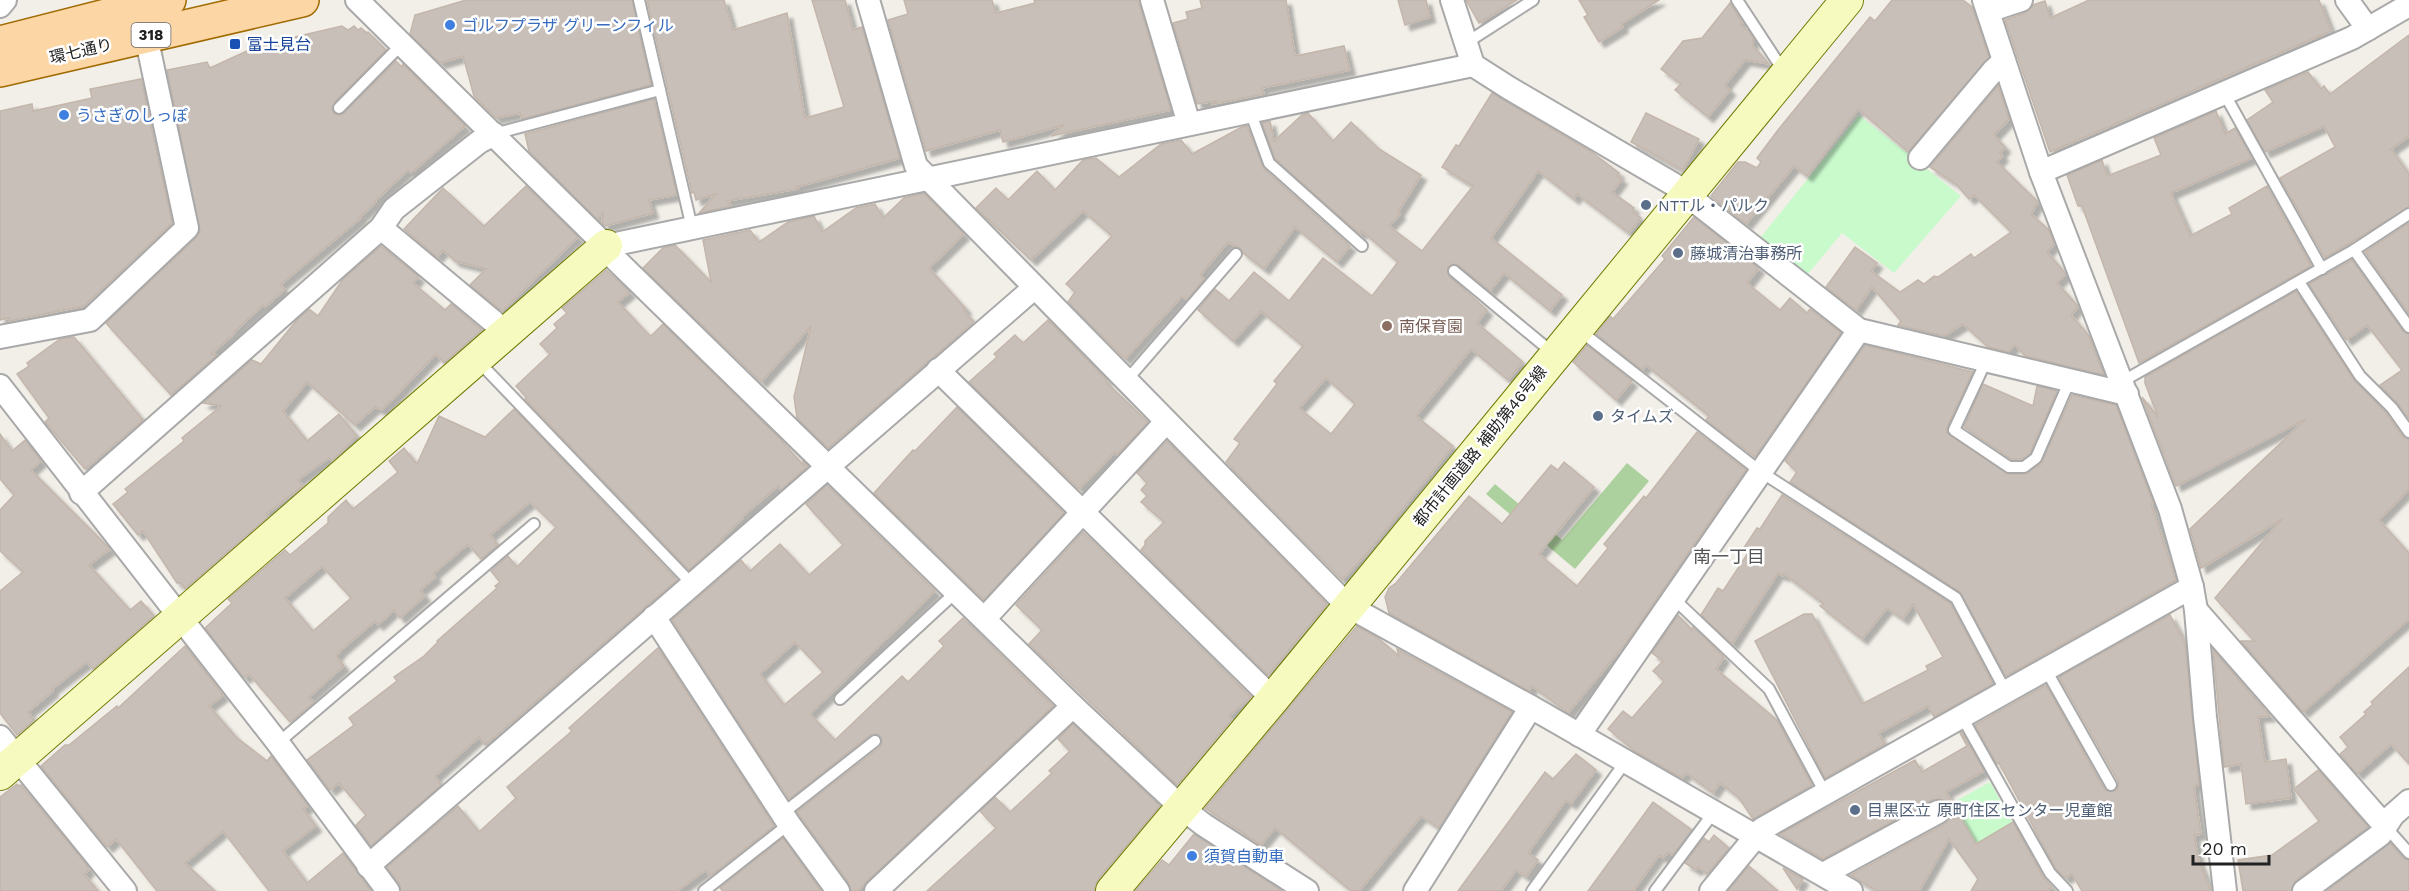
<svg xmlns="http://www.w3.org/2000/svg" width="2409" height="891" viewBox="0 0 2409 891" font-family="'Work Sans','Noto Sans JP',sans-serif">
<defs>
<filter id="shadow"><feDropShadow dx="5.5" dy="5.5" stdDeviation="1.5" flood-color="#0004"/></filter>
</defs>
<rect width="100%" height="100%" fill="#f2efe9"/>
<polygon fill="#add19e" points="1627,463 1649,481 1575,569 1486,494 1495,484 1562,540"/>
<g fill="#c8facc">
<polygon points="1859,115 1961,196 1894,273 1842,233 1802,281 1756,243"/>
<polygon points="1990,782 2013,823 1976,844 1952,803"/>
</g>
<g fill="#c7bfb8" stroke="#c4b6ab" stroke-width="1.5" fill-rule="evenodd" filter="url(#shadow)">
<polygon points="466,0 632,0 651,85 522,119 520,113 496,118 474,96 463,56 440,63 410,34 415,15"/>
<polygon points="647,0 724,0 733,30 787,13 805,118 844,107 812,0 845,0 853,30 862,27 900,158 797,187 798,189 727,201 731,206 699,213 716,194 696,200 694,192 692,193"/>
<polygon points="904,0 992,0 996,13 1035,3 1034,0 1138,0 1171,110 1051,136 1064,125 1003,142 1000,130 926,151 888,20 908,14"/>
<polygon points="1200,0 1286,0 1295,56 1344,46 1350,70 1262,88 1264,94 1213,104 1216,101 1197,104 1173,23 1188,19 1186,12 1202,8"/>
<polygon points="1398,0 1426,0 1430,17 1405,25"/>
<polygon points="1466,0 1517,0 1479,23"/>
<polygon points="1579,0 1659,0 1621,24 1623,27 1599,42 1584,17 1588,15"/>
<polygon points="1892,0 1963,0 1972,7 1989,57 1908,152 1858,109 1807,176 1794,166 1746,224 1711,196 1738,162 1745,162 1757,168 1761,162 1757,158 1778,130 1870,17 1875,21"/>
<polygon points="2089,0 2319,0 2331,31 2050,152 2005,20 2025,13 2033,5 2045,1 2050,18"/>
<polygon points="1730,3 1742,22 1740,25 1749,31 1753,38 1753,46 1769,64 1745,60 1725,85 1730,90 1708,117 1675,90 1681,84 1661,69 1683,41 1702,38"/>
<polygon points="342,26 348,30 354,26 358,30 361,28 367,33 368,32 386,50 334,103 332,109 334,114 340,115 344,113 396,61 402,67 403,64 465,126 411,173 408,170 375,201 376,202 360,217 361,218 280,285 285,289 265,307 263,305 234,332 235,333 211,354 217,355 171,395 106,323 196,238 200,231 167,70 207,62 210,68 260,45"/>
<polygon points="2409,35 2409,136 2391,149 2409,174 2409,207 2325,258 2280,178 2335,147 2324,126 2265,152 2247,120 2273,102 2265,90 2308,72 2321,89 2324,86 2330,94"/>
<polygon points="141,79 172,223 84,306 9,321 9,318 0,320 0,111 32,104 33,111 92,98 90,89"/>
<polygon points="1998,86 2009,119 1994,135 2005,147 2000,153 2003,156 1997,162 2038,202 2031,214 2049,230 2054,244 2047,252 2066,274 2057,283 2077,305 2078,307 2071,315 2089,336 2104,375 2025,356 2015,345 2008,352 1988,347 1963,324 1944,336 1898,325 1901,321 1872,287 1856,310 1826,287 1855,247 1877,263 1871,271 1900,292 1918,280 1924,284 1934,276 1938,277 1971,254 1974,258 2011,232 1974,195 1969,199 1956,184 1930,167"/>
<path d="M1492,93L1593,153L1619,173L1617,176L1622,179L1612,192L1634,208L1632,211L1641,218L1629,233L1577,194L1574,199L1538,171L1491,238L1562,295L1550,311L1504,273L1490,291L1458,265L1452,264L1448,267L1449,276L1487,310L1477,323L1523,362L1508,380L1471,349L1416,416L1453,446L1368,552L1342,580L1226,462L1240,443L1234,439L1277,384L1274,381L1303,346L1261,311L1233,341L1198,310L1215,289L1229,301L1254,272L1289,301L1323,258L1372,296L1398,262L1362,231L1360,234L1275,159L1262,123L1270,121L1274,141L1302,115L1308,113L1333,141L1351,122L1379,149L1421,175L1398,212L1400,214L1389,226L1422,251L1473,186L1442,167L1456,145L1459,146ZM1326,378L1355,404L1331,434L1299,408Z"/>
<polygon points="654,99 677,195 649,200 653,213 605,226 602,223 603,213 597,219 529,151 525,134"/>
<polygon points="2216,111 2225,134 2235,128 2252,158 2171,193 2190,236 2232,214 2229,208 2267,186 2311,266 2139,363 2082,206 2078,206 2067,175 2102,160 2107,176 2161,155 2154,138"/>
<polygon points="1646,113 1699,139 1683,170 1631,142"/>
<polygon points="1247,126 1264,169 1350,246 1337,262 1295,227 1264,269 1243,253 1240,248 1228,242 1200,275 1204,279 1187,300 1182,296 1125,359 1068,302 1075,292 1066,284 1112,236 1083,211 1031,260 976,208 996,188 1008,200 1037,171 1055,190 1083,160 1096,158 1119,177 1161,144 1181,140 1192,154 1240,128"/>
<polygon points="526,186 578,237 502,311 470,285 486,269 455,261 443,250 437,257 404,229 443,188 484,226"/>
<polygon points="924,193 964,234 929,268 966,309 964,311 974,322 828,448 797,418 794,397 811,326 761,382 643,268 663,248 675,245 711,282 703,240 750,230 759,242 788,222 814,216 822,232 856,208 875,204 883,218 904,198"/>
<polygon points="1694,217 1759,268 1747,283 1780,310 1790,298 1807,313 1810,309 1841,333 1755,457 1706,420 1709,416 1646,365 1642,370 1596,334 1610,316 1613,319 1665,259 1662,256"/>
<polygon points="2409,223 2409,314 2365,252"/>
<polygon points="381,246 419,277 413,283 445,310 451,304 482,330 444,363 436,354 382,410 375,407 355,425 307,382 283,411 307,441 339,414 357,436 332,461 329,458 298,480 303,486 266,514 268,517 185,589 181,583 177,583 143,531 138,535 113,504 128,492 125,489 184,441 182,438 221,406 203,403 252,360 261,364 296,321 309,309 318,316 343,279"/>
<polygon points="2352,260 2403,331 2409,334 2409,419 2397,403 2380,385 2402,370 2367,325 2346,340 2309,284"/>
<polygon points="606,270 630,292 618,302 647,333 651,336 663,324 780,439 804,466 803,461 808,466 781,490 778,486 742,517 743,518 721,539 723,540 689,570 525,399 526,397 516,386 550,354 540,344 557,328 554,324 567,313 562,308"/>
<polygon points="2296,291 2354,380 2386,413 2403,437 2409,439 2409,489 2379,520 2409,553 2409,619 2303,712 2241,641 2254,641 2215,598 2282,519 2201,568 2190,529 2306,419 2176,486 2142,397 2158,417 2145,383 2145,377"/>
<polygon points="1048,320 1107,380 1106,382 1148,422 1117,455 1115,452 1079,489 969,382 997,357 994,354 1015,335 1023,343"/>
<polygon points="74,337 143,420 85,469 45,422 49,418 17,374 29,366 27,363 60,339"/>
<polygon points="1587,345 1632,381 1616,400 1573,362"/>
<polygon points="1865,345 1973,372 1947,427 1947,433 2008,474 2025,474 2041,464 2072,395 2116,405 2153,503 2151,504 2176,580 2006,676 1960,592 1790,482 1797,472 1785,461"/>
<polygon points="1983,384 2033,406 2037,386 2057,391 2030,453 2022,459 2011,459 1964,427"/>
<polygon points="957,407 1064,513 984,600 874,493 913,450 915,451"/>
<path d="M514,409L677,580L485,745L479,737L435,776L441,785L371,846L356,825L366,815L339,783L330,790L307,760L354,725L349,718L397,681L394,677L424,656L438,642L437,641L497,588L495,586L500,582L491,571L508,556L517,567L556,527L530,502L490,535L498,545L481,559L468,544L433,574L436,577L420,590L425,596L400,618L394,610L378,625L375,621L341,650L336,656L344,666L309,697L314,703L290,722L249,674L244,678L205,628L232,603L228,599L285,550L290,555L328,523V517L346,500L353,509L398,472L389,461L404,448L417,464L439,416L485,437ZM322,566L351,598L313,631L285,598Z"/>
<polygon points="1697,432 1746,470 1721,503 1722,504 1626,643 1568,713 1532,686 1529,691 1389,613 1385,597 1389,588 1396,583 1469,496 1502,524 1551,465 1558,470 1564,462 1594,487 1539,554 1577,586 1608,548 1604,544 1644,496 1646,498"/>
<polygon points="0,434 12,451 25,440 41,461 31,470 110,549 89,565 130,610 141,601 154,616 93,669 87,662 52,689 53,691 28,712 34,720 17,735 0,713 0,591 23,572 0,551 0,510 14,495 0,479"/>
<polygon points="1167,441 1327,604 1268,675 1141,550 1145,545 1145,541 1164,522 1141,502 1147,496 1141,490 1147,483 1137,473"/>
<path d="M827,485L935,591L810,714L835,740L902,676L908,682L944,646L939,641L963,618L1053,706L857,891H851L849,883L797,812L880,747L882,743L881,737L877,734L870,735L789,799L672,620L741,560L750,571L780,544L809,575L843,545L806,504ZM795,642L823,672L784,705L760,674Z"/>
<polygon points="1782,495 1950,603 1993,684 1934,717 1928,706 1878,733 1885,744 1825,778 1755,641 1804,614 1812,614 1862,704 1928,670 1926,666 1943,657 1913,604 1903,619 1887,608 1862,639 1820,606 1824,604 1784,574 1783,576 1778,573 1732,644 1701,615 1718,588 1723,591 1748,553 1743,549 1757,528 1760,529"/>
<polygon points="1083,532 1251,697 1229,716 1232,719 1177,785 1029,644 1042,630 1016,605"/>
<polygon points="1678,615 1692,630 1693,627 1724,657 1716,669 1777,720 1812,785 1753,819 1739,798 1720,783 1713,793 1686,773 1682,778 1636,752 1608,729 1623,711 1632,718 1664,681 1653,671 1663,661 1652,653"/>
<polygon points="2170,615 2185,643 2199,784 2194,787 2201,834 2194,835 2199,862 2211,891 2082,891 2072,874 2065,878 2056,869 1999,763 1997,764 1975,725 2046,685 2104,789 2110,792 2115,791 2118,786 2118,781 2059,677"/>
<polygon points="1357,626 1378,638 1399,656 1397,649 1512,712 1439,828 1421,816 1359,891 1351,891 1275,828 1261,845 1205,808"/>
<polygon points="185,646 223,695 209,706 236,737 267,761 271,756 308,806 303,809 316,826 283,851 307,883 343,853 371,891 269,891 223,831 185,863 215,891 157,891 116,839 107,847 41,766 65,745 69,745 117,706 118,708"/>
<polygon points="658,648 774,826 710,876 706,870 677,891 401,891 399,883 387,867 458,806 479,832 516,798 507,787 572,731 569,728"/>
<polygon points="2213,650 2270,716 2258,717 2265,762 2286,759 2291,798 2246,804 2241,764 2224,767"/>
<polygon points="2409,667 2409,764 2391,744 2357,774 2340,754 2348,747 2340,737 2366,714 2364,712 2373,704 2371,702"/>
<polygon points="1073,724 1160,806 1098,879 1094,891 927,891 996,828 980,811 995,797 1010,812 1052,773 1049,771 1070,751 1058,739"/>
<polygon points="1962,732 1984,771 1946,792 1976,844 2013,822 2043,877 2052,887 2046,891 1971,891 1978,879 1949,839 1919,891 1877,891 1851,875 1945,824 1950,819 1951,812 1946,801 1939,799 1932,800 1823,859 1780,834 1915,760 1922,772 1967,746 1960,733"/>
<polygon points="1576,754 1596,770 1571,804 1566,800 1528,853 1538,860 1526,877 1516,870 1501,891 1458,891 1545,772 1553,779"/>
<polygon points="2318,770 2368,827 2296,880 2291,891 2243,891 2238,860 2272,855 2319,821 2294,789"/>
<polygon points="17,784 19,786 21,785 86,864 89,870 84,874 98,891 0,891 0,797"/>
<polygon points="1653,802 1692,830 1673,855 1668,852 1663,858 1659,855 1633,891 1588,891"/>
<polygon points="1194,834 1197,836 1282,891 1135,891 1162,860 1169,865"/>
<polygon points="1714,835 1729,848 1707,874 1698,867 1696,870 1685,863 1704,838 1709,842"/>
<polygon points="783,838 821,891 723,891 720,888"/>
<polygon points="2390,843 2403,858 2409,860 2409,891 2327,891"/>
<polygon points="1749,866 1778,891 1728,891"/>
<polygon points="1783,868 1803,879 1797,889"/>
</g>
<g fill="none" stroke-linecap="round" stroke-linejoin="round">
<defs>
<g id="lane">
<polyline points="639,0 692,228"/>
<polyline points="1737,0 1777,61 1786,68"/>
<polyline points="1466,43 1533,0"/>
<polyline points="2224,93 2322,269"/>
<polyline points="339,108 402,44"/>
<polyline points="1250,111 1269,163 1362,246"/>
<polyline points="494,134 660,90"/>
<polyline points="2354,250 2409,327"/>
<polyline points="1454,271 1553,353"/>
<polyline points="2299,282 2360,376 2392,408 2409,432"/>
<polyline points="1579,330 1761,472 1956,598 2006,692"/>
<polyline points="478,361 692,584"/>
<polyline points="1986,361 1954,430 2009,467 2024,467 2036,458 2070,380"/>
<polyline points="1126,381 1236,254"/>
<polyline points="2123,381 2354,250 2409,214"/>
<polyline points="1673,598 1769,689 1825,793"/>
<polyline points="2046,670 2111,785"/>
<polyline points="840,699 956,592"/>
<polyline points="1962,717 2050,873 2067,891"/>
<polyline points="278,743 534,524"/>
<polyline points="782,814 875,741"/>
<polyline points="2385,826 2409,853"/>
<polyline points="704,891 789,824"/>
<polyline points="1532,891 1626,761"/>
<polyline points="1655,891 1714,812"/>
</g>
<g id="street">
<polyline points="357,0 606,246 615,259 1073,706 1182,808 1204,825 1307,891"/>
<polyline points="868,0 916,166 1348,606 1531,707 1851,891"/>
<polyline points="1152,0 1189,124"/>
<polyline points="1452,0 1473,65 1509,88 1673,184 1859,330 2127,394"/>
<polyline points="1984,0 2041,172 2170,509 2192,587 2196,610 2205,717 2225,891"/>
<polyline points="2347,0 2368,29"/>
<polyline points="0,6 5,0"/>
<polyline points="1988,11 2021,0"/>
<polyline points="1920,158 1993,71 2004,61"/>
<polyline points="2041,172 2352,38 2409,5"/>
<polyline points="381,228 506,332"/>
<polyline points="606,246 1473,65"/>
<polyline points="0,337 90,320 187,228 146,36"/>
<polyline points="938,370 1273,699"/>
<polyline points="0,386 278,743 388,891"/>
<polyline points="81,493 381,228 394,209 479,142 494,134"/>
<polyline points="2196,610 2385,826"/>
<polyline points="654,617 789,824 838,891"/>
<polyline points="984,619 1166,422"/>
<polyline points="1579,735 1859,330"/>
<polyline points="0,737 125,891"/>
<polyline points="368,866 1034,288"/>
<polyline points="1826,876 1829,871 1938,812"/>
<polyline points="876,891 1073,706"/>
<polyline points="1415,891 1531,707"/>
<polyline points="1711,891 1762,829 2192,587"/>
<polyline points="2304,891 2380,835 2393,815 2409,801"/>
</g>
<g id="secondary">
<polyline points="0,774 606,246"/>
<polyline points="1112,891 1273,699 1847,0"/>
</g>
<g id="primary">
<polyline points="0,43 169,0"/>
<polyline points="0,70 302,0"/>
</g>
</defs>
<use href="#lane" stroke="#a9a9a9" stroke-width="14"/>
<use href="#street" stroke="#a9a9a9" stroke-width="26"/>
<use href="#secondary" stroke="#707d05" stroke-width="34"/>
<use href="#primary" stroke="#a06b00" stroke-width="36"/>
<use href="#lane" stroke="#fff" stroke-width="10"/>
<use href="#street" stroke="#fff" stroke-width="22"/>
<use href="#secondary" stroke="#f7fabf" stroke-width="32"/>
<use href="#primary" stroke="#fcd6a4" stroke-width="33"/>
</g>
<g fill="#3f7fe0" stroke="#fff" stroke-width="2">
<circle cx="450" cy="25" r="6"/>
<circle cx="64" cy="115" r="6"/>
<circle cx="1192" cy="856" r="6"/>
</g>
<rect fill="#1a4fb4" stroke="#fff" stroke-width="2" x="229" y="38" width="12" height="12" rx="3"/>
<g fill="#5c6f8a" stroke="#fff" stroke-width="2">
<circle cx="1646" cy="205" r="6"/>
<circle cx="1678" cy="253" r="6"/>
<circle cx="1598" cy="416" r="6"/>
<circle cx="1855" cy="810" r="6"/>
</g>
<circle fill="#8d6e63" stroke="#fff" stroke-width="2" cx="1387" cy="326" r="6"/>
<g text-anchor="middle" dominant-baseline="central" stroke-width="5" stroke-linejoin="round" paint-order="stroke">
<rect fill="#fff" stroke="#646464" stroke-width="1.5" x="131.5" y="23" width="39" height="24" rx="4.5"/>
<g font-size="15" font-weight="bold" fill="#222">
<text x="151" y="35">318</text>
</g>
<g font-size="16" fill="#366cbe" stroke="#fff" text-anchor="start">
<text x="462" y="25">ゴルフプラザ グリーンフィル</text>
<text x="76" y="115">うさぎのしっぽ</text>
<text x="1204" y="856">須賀自動車</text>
</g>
<g font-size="16" fill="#164399" stroke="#fff" text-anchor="start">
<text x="247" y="44">富士見台</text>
</g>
<g font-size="16" fill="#222" stroke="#fff">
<text transform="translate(81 51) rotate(-13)">環七通り</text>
<text transform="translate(1480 446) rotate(-51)">都市計画道路 補助第46号線</text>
</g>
<g font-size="16" fill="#4e5e75" stroke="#fff" text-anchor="start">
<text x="1658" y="205">NTTル・パルク</text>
<text x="1690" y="253">藤城清治事務所</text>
<text x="1610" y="416">タイムズ</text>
<text x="1867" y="810">目黒区立 原町住区センター児童館</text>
</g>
<g font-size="16" fill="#785e54" stroke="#fff" text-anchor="start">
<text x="1399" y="326">南保育園</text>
</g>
<g font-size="18" fill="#555" stroke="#fff">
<text x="1729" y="556">南一丁目</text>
</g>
</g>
<path d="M2193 855v9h76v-9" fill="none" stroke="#222222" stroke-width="3"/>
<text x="2202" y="855" font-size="18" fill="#222222" stroke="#ffffff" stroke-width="4.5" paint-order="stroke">20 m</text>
</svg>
